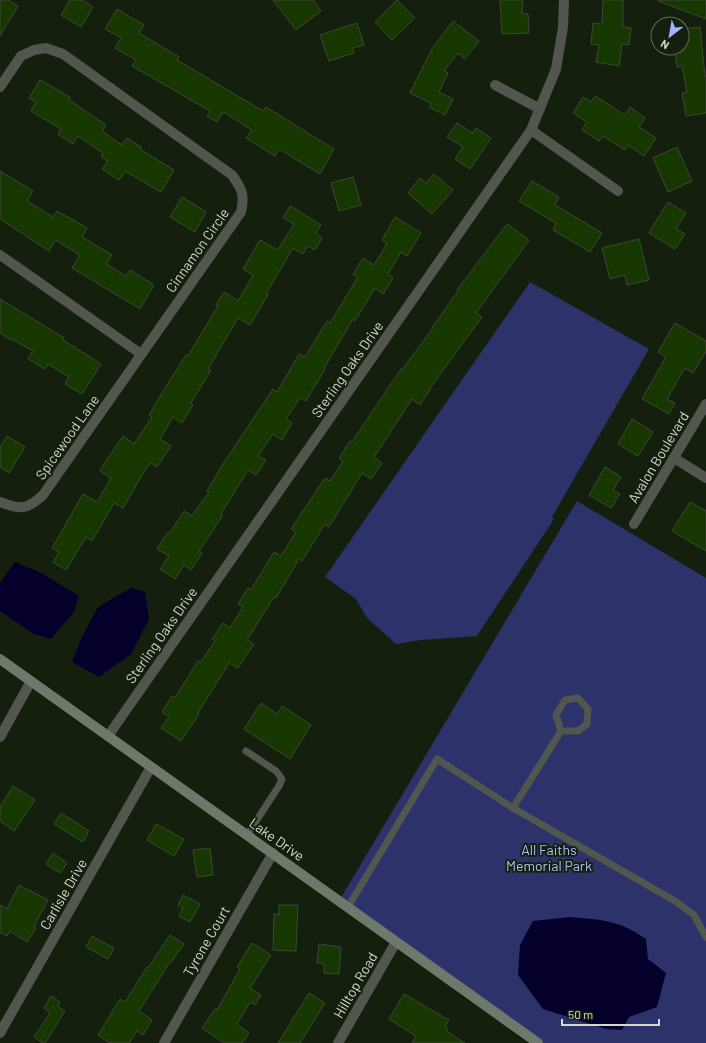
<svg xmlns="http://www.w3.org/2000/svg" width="706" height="1043" viewBox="0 0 706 1043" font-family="Barlow,sans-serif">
<rect width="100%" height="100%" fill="#141f0e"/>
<g fill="#2d336a">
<polygon points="530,282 649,349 552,517 554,519 477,636 421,640 396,644 367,618 356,599 325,577"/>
<polygon points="577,501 706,578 706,1043 538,1043 339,901"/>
</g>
<g fill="#04002b">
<polygon points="15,562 43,574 79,596 74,612 51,639 34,634 0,611 0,583"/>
<polygon points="131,588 145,592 149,619 131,654 99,677 72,662 81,639 98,607"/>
<path d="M570,917C602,920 619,920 646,939L648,959L666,973L657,1007L629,1017L622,1030L606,1029L543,1009L518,975L520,945L533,921Z"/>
</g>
<g fill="#163800" stroke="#3b4836">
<polygon points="0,0 8,0 18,6 0,36"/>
<polygon points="70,0 82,0 93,7 81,27 61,15"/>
<polygon points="273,0 313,0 321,11 296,30"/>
<polygon points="397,0 415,18 392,40 375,22"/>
<polygon points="500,0 523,0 522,13 528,14 529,33 502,34"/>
<polygon points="603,0 623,0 623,27 631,28 629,45 622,44 619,66 596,62 599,45 591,44 593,23 602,24"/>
<polygon points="659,0 706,0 706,19 658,1"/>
<polygon points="117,9 144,25 139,33 179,57 177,60 263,111 266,107 334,149 320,174 279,149 275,156 246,138 252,130 223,112 217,122 207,116 210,111 132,66 136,60 115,48 121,38 105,29"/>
<polygon points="453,21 479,41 465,59 458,53 444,71 448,73 439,92 453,99 445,115 429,107 431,103 410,93 432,49"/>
<polygon points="357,23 364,45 353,48 354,53 329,61 320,35"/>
<polygon points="700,27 705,76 706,76 706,113 686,116 682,93 687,92 682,66 677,67 675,48 682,48 682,29"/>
<polygon points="40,80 70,97 69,100 106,125 102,131 122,145 127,138 141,147 140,149 174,170 161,192 125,171 119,180 102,169 108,161 101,156 103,153 78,136 73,144 58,134 61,129 31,111 36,102 29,98"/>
<polygon points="595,96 625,115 630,107 645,118 639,127 656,138 644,156 628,145 625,150 603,136 599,141 582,130 587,122 573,113 583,97 591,102"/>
<polygon points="457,123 473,133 476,128 491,138 470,169 455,159 463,147 447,137"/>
<polygon points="677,147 692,181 668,192 653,158"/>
<polygon points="0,171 33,191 27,201 53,217 57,211 87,228 82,237 112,255 106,264 126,276 130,270 154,285 140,309 72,268 80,255 55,240 49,251 0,219"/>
<polygon points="434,174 453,190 432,214 408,193 420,178 426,183"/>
<polygon points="353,177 361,205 339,211 331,183"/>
<polygon points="532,181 559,197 555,205 602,233 590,252 553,230 556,223 519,201"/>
<polygon points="182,197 206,212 195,232 170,217"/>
<polygon points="668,202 686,213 676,229 685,234 675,249 649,233"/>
<polygon points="290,206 321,225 316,233 322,238 315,250 308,246 303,254 293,248 266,294 268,295 250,325 238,318 208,369 211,370 191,403 193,405 182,423 173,417 160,439 171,446 157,467 151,463 145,470 123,508 114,503 92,541 86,537 66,570 53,562 59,552 52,548 83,494 97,502 111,478 100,471 108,458 123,436 134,444 152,417 149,415 165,388 186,355 188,356 218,306 216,305 224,292 238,301 253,275 243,269 260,240 278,250 294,224 283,218"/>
<polygon points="395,217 421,233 407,256 401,252 388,274 393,278 383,294 375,288 355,321 353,319 324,368 325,369 306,401 300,398 286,419 292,423 282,440 273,434 258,456 266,460 256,475 248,470 221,514 223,515 199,551 202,553 191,570 184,565 175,579 160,569 169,556 157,549 168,532 170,533 184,511 192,516 209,492 207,491 221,467 273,389 277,392 299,354 305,357 327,321 330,323 358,277 353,274 363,258 374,265 387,244 382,240"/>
<polygon points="507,224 529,240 476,313 482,317 430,388 431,388 420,405 412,399 374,457 382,463 371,479 362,473 329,527 325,524 302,561 299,559 276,598 274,597 247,640 254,644 238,668 229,663 198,713 199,714 181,741 161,728 169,717 162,712 172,696 175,698 198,661 201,662 215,641 212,639 223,623 230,628 243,607 238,604 248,588 251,590 274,552 281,556 296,532 291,529 325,478 330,481 343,461 339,458 350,441 352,442 401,369 402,370 433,328 432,328 458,291 457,290"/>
<polygon points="639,239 649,280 627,285 625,275 610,279 602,248"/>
<polygon points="0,299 64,338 63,340 101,364 82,394 65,384 69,377 48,364 45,369 28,359 33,351 12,339 11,340 0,333"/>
<polygon points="675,323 706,341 706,351 693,373 685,368 667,399 675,403 669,414 642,399 666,357 658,352"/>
<polygon points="632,419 653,432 638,456 618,444"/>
<polygon points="7,436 25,447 9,473 0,467 0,447"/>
<polygon points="605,467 621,477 613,490 620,494 611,508 589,495"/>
<polygon points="690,502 706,511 706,551 672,531"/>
<polygon points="261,703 277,714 282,706 311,725 290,759 244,729"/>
<polygon points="13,786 35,800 14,831 0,821 0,807"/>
<polygon points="61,813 89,831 83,842 54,824"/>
<polygon points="156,824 184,839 174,856 147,840"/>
<polygon points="210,848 213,875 197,877 193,850"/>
<polygon points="53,853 67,863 60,873 46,864"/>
<polygon points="19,885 48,900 34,926 36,928 27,942 10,931 7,936 0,932 0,905 7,909"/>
<polygon points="183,895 200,904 190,922 179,916 183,908 178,905"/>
<polygon points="279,905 298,905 296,951 273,950 274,914 279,915"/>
<polygon points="170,935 184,944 171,962 170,962 139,1011 152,1020 143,1035 137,1031 129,1043 110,1043 98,1035 120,999 125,1002 147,967 148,968"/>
<polygon points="92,936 114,948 108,959 86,947"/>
<polygon points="252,943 271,955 250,988 261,995 255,1005 250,1002 237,1024 249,1033 242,1043 224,1043 202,1028 215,1009 217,1010 240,969 237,967"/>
<polygon points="319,944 341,947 339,974 324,973 324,964 317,963"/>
<polygon points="309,993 325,1003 300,1043 278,1043"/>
<polygon points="404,994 449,1020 445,1027 448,1029 446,1031 465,1043 412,1043 416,1036 389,1019"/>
<polygon points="51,996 60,1002 58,1007 65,1011 45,1043 43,1043 34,1037 50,1013 44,1008"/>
</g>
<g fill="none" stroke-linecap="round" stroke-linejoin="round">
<g stroke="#51574e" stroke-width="7">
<polyline points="246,751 276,771 282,779 279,786 247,835"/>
<polyline points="513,808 675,901 694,915 706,937"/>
<polyline points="348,907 437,759 513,808 561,731 556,715 565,700 578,698 588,709 587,724 578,731 561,731"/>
</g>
<g stroke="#51574e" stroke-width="10">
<polyline points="495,85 540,109"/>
<path d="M0,87L21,56L34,50L46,48L63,54L232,175C242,189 245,195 241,212L43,495C27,510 20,510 0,502"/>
<polyline points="531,130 618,191"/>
<polyline points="0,255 141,354"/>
<polyline points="674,458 706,478"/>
<polyline points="634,524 706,404"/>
<polyline points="108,736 531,130 556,69 563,27 564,0"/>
<polyline points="0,737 31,681"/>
<polyline points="0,1033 151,767"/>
<polyline points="164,1043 273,853"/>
<polyline points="338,1043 396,942"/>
</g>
<polyline stroke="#6f796b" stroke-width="10" points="0,659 538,1043"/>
</g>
<g text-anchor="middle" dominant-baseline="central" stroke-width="4" stroke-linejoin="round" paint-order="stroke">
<g font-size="14" fill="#d2d9ce" stroke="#141f0e">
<text transform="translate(197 250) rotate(-55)">Cinnamon Circle</text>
<text transform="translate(347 369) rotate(-55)">Sterling Oaks Drive</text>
<text transform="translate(67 437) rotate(-55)">Spicewood Lane</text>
<text transform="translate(658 457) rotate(-59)">Avalon Boulevard</text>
<text transform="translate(161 635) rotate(-55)">Sterling Oaks Drive</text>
<text transform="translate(277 839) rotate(35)">Lake Drive</text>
<text transform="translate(63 894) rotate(-60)">Carlisle Drive</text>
<text transform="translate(206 941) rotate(-60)">Tyrone Court</text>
<text transform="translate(355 985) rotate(-60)">Hilltop Road</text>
</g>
<g font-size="14" fill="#b2bffc" stroke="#141f0e">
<text x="549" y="849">All Faiths<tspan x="549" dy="16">Memorial Park</tspan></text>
</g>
</g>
<g transform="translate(670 36) rotate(211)"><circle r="19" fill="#141f0e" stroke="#60695b"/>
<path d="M0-3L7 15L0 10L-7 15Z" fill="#a4b2fc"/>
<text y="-6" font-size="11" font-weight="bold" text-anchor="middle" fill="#d2d9ce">N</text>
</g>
<path d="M562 1019v6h97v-6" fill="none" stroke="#d2d9ce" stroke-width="2"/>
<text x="568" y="1019" font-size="12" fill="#d2d9ce" stroke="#141f0e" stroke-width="3" paint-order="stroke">50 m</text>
</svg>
